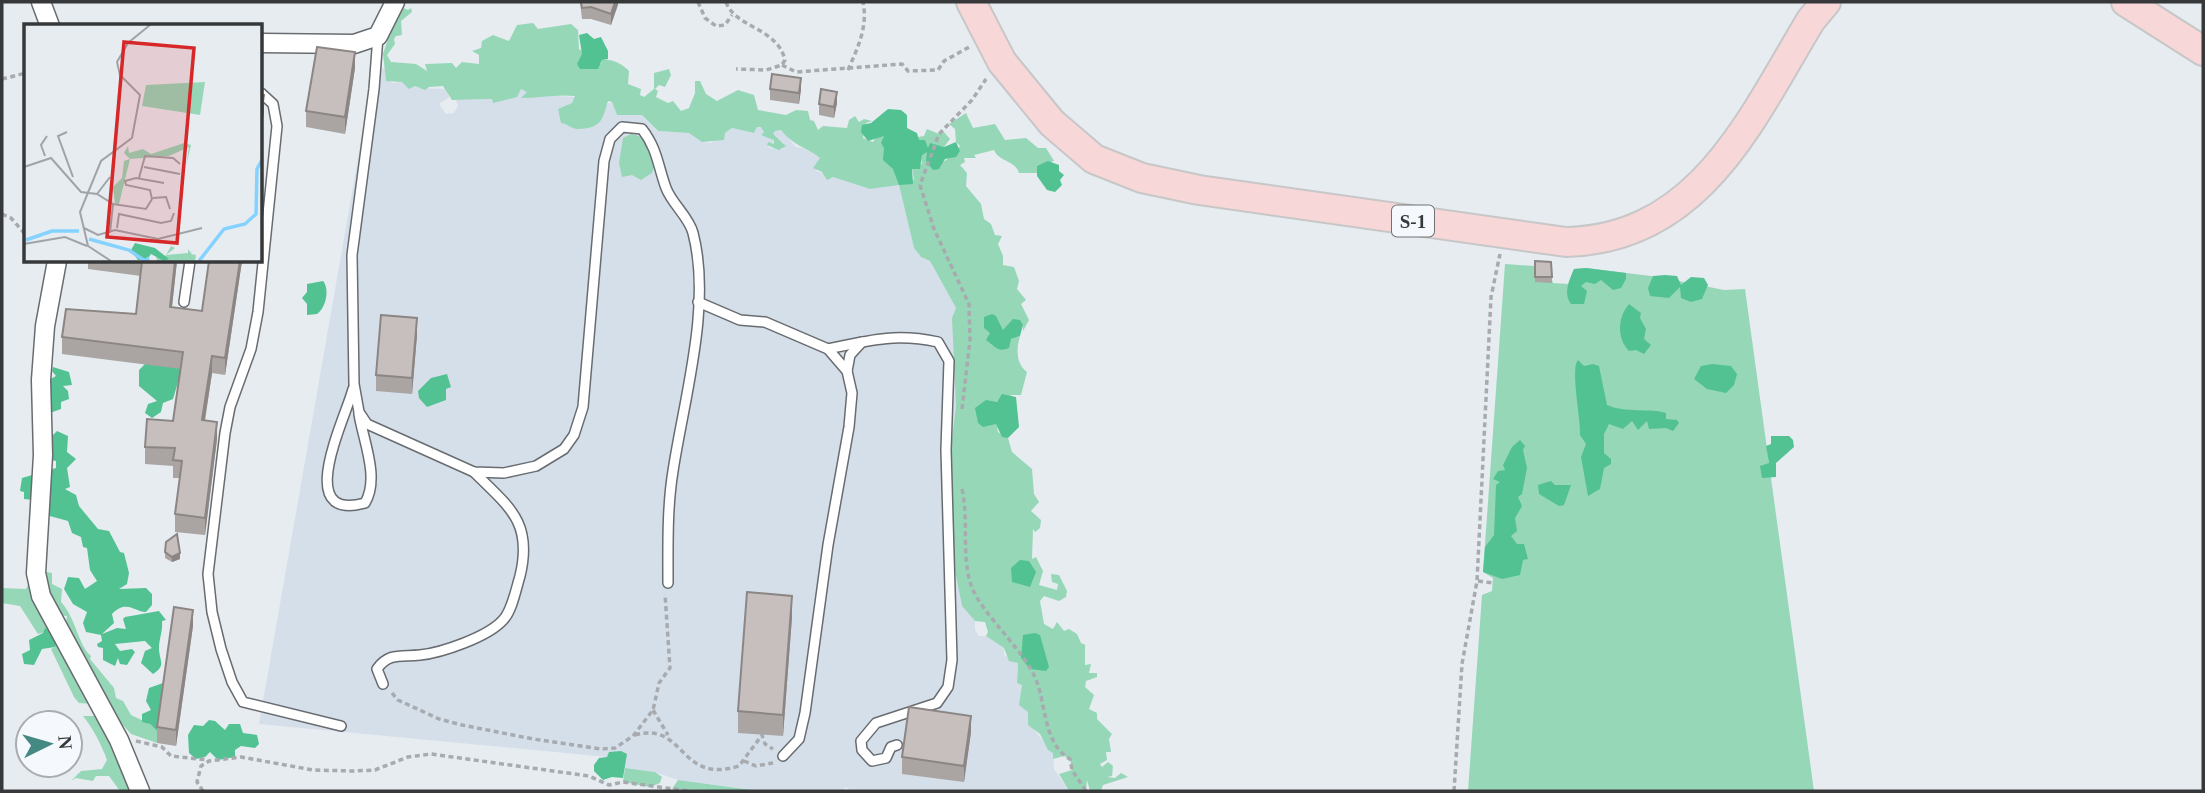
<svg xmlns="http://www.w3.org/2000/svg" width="2205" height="793" viewBox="0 0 2205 793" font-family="'Times New Roman',serif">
<rect width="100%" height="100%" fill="#e7ecf1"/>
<polygon fill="#d5dfea" points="374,67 385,69 392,83 402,82 420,88 447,89 449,97 439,104 446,114 454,113 458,106 456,100 492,99 493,102 521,89 527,91 526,94 576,97 572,103 558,110 568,124 585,127 595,125 605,105 612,102 617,115 642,115 657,131 689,133 702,142 711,143 732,128 754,133 757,127 762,127 764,132 761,135 774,139 774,143 767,145 770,148 783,149 784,143 773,135 774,131 781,130 796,147 809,149 821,158 816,171 870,189 899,185 914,248 921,257 930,261 956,308 956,405 950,456 955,571 962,606 975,621 975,630 979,636 986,636 1004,648 1004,655 1018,663 1017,683 1022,684 1022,697 1035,731 1053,753 1054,769 1069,791 851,791 846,787 841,791 759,791 678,780 655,772 625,768 607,757 259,724"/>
<g fill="#96d7b8">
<path d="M399,6L408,10L411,8L412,12L401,21L402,35L396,36L394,39L395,44L387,55L391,62L416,64L427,71L425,64L452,63L456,68L462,62L479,64V55L472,51L481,48L482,41L493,35L509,41L517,25L533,23L538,29L571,24L578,30L579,49L601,64L602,60C613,59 622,64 629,71L628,84L641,89L640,95L644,97L654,89V73L669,69L671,75L665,87L659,85L655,89L658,91L656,97L668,103L673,101L681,111L689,108L695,93V81H700L706,94L717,101L738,90L754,95L758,110L786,115L796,110L808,111L810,120L814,121L818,130L823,126L847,128L849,120L855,116L859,122L864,119L872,121L866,123L863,138L873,142L876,137L885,135C884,167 887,166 914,180L912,168L922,164L918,137L924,136L927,129L939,134L943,131L950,139L944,147L940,146L930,164L933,169L956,153L960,146L956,142L955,129L949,124L966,113L973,128L995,124L1005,140L1026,138L1038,148H1046L1054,161L1037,166V173H1019C1015,160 999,162 994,150L974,155L976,158H964L965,162L960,165L967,173L966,186L981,204L984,219L991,224L995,235L1002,236L998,244L1003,256V265L1014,267L1019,281L1017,289L1026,300L1021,304L1029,320L1023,331V325L1003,330L998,326L989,329L991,333L1011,339L1020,336C1016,349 1016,364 1027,372L1021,395H1012L993,403L998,432L1008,438L1012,452L1032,469L1034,494L1039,502L1031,511L1041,520L1040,528L1035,532L1033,529L1032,559L1036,557L1043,571L1039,585L1057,590L1058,584L1052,582L1051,574L1059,575L1067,591L1066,597L1059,601L1044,596L1040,601L1044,624L1053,629L1057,622L1064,631L1069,629L1077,634L1081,643L1088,646L1085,645V665L1091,664L1089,673H1097V677L1086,681L1085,687L1094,695L1089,709L1097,713V719L1112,734L1109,739L1111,752H1106L1107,760L1100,764L1102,767L1108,762L1113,766L1112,776L1107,777L1115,778L1121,773L1128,777L1103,785L1101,791H1090L1087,780L1086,791H1069L1059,774L1072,770L1070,759L1064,756L1053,759V753L1048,750L1040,734L1028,725V712L1019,705L1022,685L1017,683L1018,663L1009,661L1004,648L986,636L988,632L985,622L975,621L962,606L955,571L950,456L956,405L952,318L956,308L930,261L921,257L914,248L899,185L870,189L833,177L827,180L822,172L813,168L820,158C807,147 793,146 781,130L775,131L773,134L786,146L779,150L767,145L768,142L774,144V140L761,135L764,132L761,127H757L754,133L732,128L725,133L724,140L702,142L689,133L658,131L642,115H617L612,102L608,101C603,115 604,129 578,129C571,129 568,124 561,123L558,109L572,103L575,96C557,94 539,98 521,98L527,92L521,89L517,97L493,103L492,99L452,100L443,86L429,87L425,90L415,86L409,89L402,82L386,81L383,54Z"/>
<path d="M631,134C649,137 650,149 655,164L652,173L641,180L632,175L622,177L619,163L623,138Z"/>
<polygon points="1505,264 1548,267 1553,283 1568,284 1574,269 1586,268 1659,277 1724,290 1745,289 1814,791 1468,791 1482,595 1492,591 1493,578 1483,572"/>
<path d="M38,570L52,573V584L62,589L61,602C76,618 78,645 91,656L90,659L114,688L116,698L123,701L131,715L150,724L159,733L157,743L131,734L113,714L65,628L67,616L59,615Z"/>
<polygon points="31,578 52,630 38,634 20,606 2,603 2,588 26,589"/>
<path d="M54,640L60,641L113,736L117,759L124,765L134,791H120L109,776H96L93,781L76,778L71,781L81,771L102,769L107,760C102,746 93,728 83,716H94L93,704L79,703L74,697L51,649L55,647Z"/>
<polygon points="625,768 655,772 662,777 660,783 650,787 623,782"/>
<polygon points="678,780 759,791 672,789"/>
</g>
<g fill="#53c293">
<polygon points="587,33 594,39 601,37 608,51 608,59 602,60 598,69 580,69 577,64 582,54 579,35"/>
<polygon points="888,109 901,110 907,115 907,128 917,133 919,140 925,140 928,148 930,143 944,147 956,142 960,151 956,157 945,159 939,169 933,170 926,161 927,152 922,155 920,169 912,169 913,184 899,185 893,169 883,160 884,148 881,143 884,136 868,141 861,132 862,125 871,123"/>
<polygon points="1048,161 1059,165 1059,171 1064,175 1060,180 1062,185 1055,192 1047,190 1037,176 1037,166"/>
<path d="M1586,268L1626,273V279L1621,288L1613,290L1601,280L1595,284L1586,282L1581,286L1587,291L1584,304H1571C1563,293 1569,281 1574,269Z"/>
<polygon points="1665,275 1677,276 1681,285 1691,277 1704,278 1708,285 1702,299 1691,302 1681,298 1680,287 1669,298 1650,296 1648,288 1653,276"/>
<path d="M323,281C330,289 326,308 317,314L307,315V304L302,298L307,292V284Z"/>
<path d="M1629,304L1641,313L1640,318L1646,329L1644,339L1651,345L1644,354L1636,350L1629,351C1617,339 1617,318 1629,304Z"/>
<path d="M992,314L996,316L1003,330L1013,319L1020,320L1023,325L1020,336L1011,339L1009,348C997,353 995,346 986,340L990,333L984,328V317Z"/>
<polygon points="179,352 184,384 178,382 173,399 163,403 161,412 152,418 145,413 148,404 157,401 139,386 139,370 145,364"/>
<path d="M1578,360L1584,366L1593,364L1599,366L1607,405C1624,413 1651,408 1666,413V419L1677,420L1679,423L1673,431L1666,428L1649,429L1647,421L1638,430L1632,421L1623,429L1609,424L1604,434V453L1611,459V464L1604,468L1600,489L1588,496L1581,457L1586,444L1580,435C1581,419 1570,368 1578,360Z"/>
<polygon points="1712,364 1731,366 1737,374 1734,385 1726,393 1707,389 1694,379 1701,366"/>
<polygon points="53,367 69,372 72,385 63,386 68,391 69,399 61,402 61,409 47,414 47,400 50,397 47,381 56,376 52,371"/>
<polygon points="447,374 451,387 446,389 446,400 427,407 419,398 418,391 431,378"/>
<polygon points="1002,394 1016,397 1019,427 1008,438 1002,437 996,424 983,427 978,423 975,408 986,400 997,402"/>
<path d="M57,431L68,436L67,452L76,459L67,468L70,487L65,489L76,495L79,506L98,529L109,531L120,552L124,553L129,573L127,584L119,589L146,588L152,594V605L146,612C134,612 127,599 112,614L114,623L102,634L117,628L126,629L123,619L125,617L159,611L166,620L162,621C163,631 159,639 159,648C159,661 167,665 153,674L141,663L145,651L152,648L145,641L115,644L120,651L132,649L135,652L127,665L120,664L118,658L115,666L103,660V648L98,647L97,644L102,641L101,635L86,632L83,623L87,612L73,604L64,589L68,577L79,578L85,589L97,581L90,570L87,548L83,547L81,537L72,533L68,521L46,515L34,500L24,499V492L20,491L22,478L56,468V461L51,460L50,438Z"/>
<polygon points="1771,436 1789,436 1793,440 1794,447 1776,463 1776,477 1762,478 1760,466 1769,463 1766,446 1771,444"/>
<polygon points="1520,440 1525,446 1523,450 1527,468 1522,494 1518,497 1522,506 1515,518 1517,531 1511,536 1517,544 1524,544 1528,559 1523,560 1520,575 1502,579 1483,572 1485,547 1494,535 1496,485 1500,482 1493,479 1498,471 1505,470 1503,465 1512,447"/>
<polygon points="1551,481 1555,485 1571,485 1564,505 1559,506 1539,494 1538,485"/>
<polygon points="1020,560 1029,561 1036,572 1030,587 1012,582 1011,568"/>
<polygon points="45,628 58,635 55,647 42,649 34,665 24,664 22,654 30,650 29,640 43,633"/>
<polygon points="1035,633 1040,635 1049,667 1046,671 1030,669 1021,658 1023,635"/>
<polygon points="163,683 165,685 159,733 150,724 142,722 142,714 151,710 146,701 149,688"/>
<polygon points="209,720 215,721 225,730 229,724 240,724 243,733 257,735 259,744 255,748 241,746 235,750 235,757 218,760 210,752 205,757 196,759 189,753 188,735 194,725 203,726"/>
<polygon points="621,751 627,754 623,778 612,777 603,780 594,771 594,765 599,758 607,757 609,752"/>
</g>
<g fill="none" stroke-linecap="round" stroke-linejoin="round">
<defs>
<g id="service">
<path d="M378,36L374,89L352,255L354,384L359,412L367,424L474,472L504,473L536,466L564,449L574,435L583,407L604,161L610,139L622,127L642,129C657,148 658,166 666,188C672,204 689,217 693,233C712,306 684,398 673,471C667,508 668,546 668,583"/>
<polyline points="261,93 273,104 277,126 258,312 251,349 230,407 225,433 208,574 212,612 221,649 232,682 243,702 341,726"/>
<polyline points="184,302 190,261"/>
<polyline points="698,302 740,320 765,322 828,349 847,371 852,393 849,427 828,545 805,713 799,739 783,756"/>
<path d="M828,349C870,340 896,333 938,342L949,361L946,450L952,660L948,687L937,703L876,723L861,741L862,750L872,761L886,758L891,747L897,745"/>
<polyline points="847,371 850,355 862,342"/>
<path d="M353,389C346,417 292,523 365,503C380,478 363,440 359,414"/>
<path d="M383,684L377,669C389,652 402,657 420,655C441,653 488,637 503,620C512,611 516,589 520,576C533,522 509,507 474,472"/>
</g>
<g id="minor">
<polyline points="41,2 50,26"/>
<polyline points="261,43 354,44 378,36 395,2"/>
<polyline points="57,261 45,326 41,380 43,455 36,573 41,596 119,740 140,791"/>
</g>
<g id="primary">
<path d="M971,2L1002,62L1052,123L1094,159L1142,178L1199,190L1566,242C1700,239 1751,119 1811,20L1826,2"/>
<polyline points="2126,2 2203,51"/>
</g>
</defs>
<use href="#service" stroke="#686c70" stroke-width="12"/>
<use href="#minor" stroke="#686c70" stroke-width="21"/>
<use href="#primary" stroke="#c7c7c8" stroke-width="32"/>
<g stroke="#a7abaf" stroke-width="3.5" stroke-dasharray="5 3.5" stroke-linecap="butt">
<polyline points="698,2 705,18 716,26 725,25 732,15"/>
<path d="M726,2C735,28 777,27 785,60L782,65L766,70L736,69"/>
<polyline points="782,65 796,72 902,64 908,71 938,70 944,61 971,46"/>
<path d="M848,70C858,47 868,27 863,2"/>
<polyline points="2,79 26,73"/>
<polyline points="2,214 11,218 26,235"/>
<polyline points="962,409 970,340 969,304 934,229 920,185 939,134 972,100 986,79"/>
<path d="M962,489C969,521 961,554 971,585C981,614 1025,650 1037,682C1046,707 1044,744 1070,759L1072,770L1086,791"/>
<polyline points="1478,581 1493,583"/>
<polyline points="392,693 398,700 439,719 462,725 533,739 601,749 615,748 633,736 653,710 659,683 670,668 665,594"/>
<polyline points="653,710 668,735"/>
<path d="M635,735C686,721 678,785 739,766L762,735L765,744L773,749"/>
<polyline points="136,741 162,747 171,756 208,760"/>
<polyline points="744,761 756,766 773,763"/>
<polyline points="203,791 197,782 201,766 209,761 241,757 313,770 354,771 375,770 408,757 431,754 589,776 609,785 623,782 688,791"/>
<polyline points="1454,791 1462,664 1477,581 1491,297 1500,254"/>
</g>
<use href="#service" stroke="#fff" stroke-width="9"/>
<use href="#minor" stroke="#fff" stroke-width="18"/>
<use href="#primary" stroke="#f7d7d7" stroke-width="28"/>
</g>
<g fill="#aaa4a3">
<polygon points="580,2 618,2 611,25 591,19 582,19"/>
<polygon points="355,68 345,134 306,127 306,111"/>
<polygon points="770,89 801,89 799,104 770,100"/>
<polygon points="837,103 834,118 819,115 819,104"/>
<polygon points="88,261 177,261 172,307 202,311 242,261 225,375 212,373 205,421 217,439 205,535 175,532 175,514 180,478 173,478 173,466 145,464 145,447 173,421 181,369 62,354 62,337 136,314 141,276 88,269"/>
<polygon points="1535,261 1552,277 1552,283 1535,282"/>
<polygon points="417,335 412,394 376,391 376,375"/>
<polygon points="165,552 180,559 172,562 165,558"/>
<polygon points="792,617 783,736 738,733 738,711"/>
<polygon points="193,626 176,746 157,743 157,727"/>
<polygon points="971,732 964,782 902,774 902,757"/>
</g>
<g fill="#8b8684">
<polygon points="615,2 618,2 618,5 611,25 611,14"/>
<polygon points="355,52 355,68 345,134 345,117"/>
<polygon points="801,78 801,89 799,104 799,93"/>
<polygon points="837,92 837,103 834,118 834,107"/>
<polygon points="264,95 264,112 261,132 261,115"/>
<polygon points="175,261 177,261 170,324 170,307"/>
<polygon points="240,261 242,261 225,375 225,358"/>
<polygon points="417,318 417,335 412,394 412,378"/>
<polygon points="212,356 212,373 202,437 202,420"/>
<polygon points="217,422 217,439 205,535 205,518"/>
<polygon points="180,553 180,559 172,562 172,557"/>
<polygon points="792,596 792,617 783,736 783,715"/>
<polygon points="193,610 193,626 176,746 176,730"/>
<polygon points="971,716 971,732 964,782 964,766"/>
</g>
<g fill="#c6bfbd" stroke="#8b8684" stroke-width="2">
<polygon points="581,2 615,2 611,14 591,7 582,8"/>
<polygon points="317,47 355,52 345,117 306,111"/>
<polygon points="772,74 801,78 799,93 770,89"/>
<polygon points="821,89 837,92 834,107 819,104"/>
<polygon points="261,95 264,95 261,115"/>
<polygon points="142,261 175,261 170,307 202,311 209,261 240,261 225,358 212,356 202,420 217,422 205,518 175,514 182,461 173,460 175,448 145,447 147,419 173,421 183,352 62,337 66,309 136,314"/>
<polygon points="1535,261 1551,262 1552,277 1535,277"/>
<polygon points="381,315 417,318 412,378 376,375"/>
<polygon points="177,534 180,553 172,557 165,552 166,542"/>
<polygon points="747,592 792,596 783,715 738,711"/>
<polygon points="174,607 193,610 176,730 157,727"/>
<polygon points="909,707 971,716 964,766 902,757"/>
</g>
<g text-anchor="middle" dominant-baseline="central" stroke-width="5" stroke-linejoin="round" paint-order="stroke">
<rect fill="#f5f9fe" stroke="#6f7275" stroke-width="2" x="1392" y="205.5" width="42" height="31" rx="5"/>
<g font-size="19" font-weight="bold" fill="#36383a">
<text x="1413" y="221">S-1</text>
</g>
</g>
<g transform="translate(24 24)">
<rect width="238" height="238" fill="#e7ecf1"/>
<path d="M181,58L176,91L118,82L122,61ZM160,119L167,121L162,142L165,123L145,132L106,135L95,180L91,179L89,163L98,154L100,137L106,135L100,129L104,122L105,129L119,125L127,130ZM147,222L151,224L142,231L164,229V225L167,229L169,225L167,230L172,231L171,237H133L132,232L141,233Z" fill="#96d7b8"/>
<path d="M111,219L131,224L145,235L140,237L127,230L123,236H114L107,226Z" fill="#53c293"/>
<path fill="none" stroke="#85d2ff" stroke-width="3.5" d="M65,215L105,226L121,237L125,234M2,216L28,207H55M175,237L200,205L221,200L232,190L233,145L238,136"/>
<path fill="none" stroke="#a0a4a8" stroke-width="2" d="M43,108L34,112L49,153M21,132L17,121L23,112M0,143L27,134L57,168L73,170L89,180L86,209M120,143L156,150M115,154L121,132L149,134L156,140M73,170L86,153M129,174L142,173L146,185M89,180L122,185L128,175L126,166L102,161L101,157L112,154L140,159M60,204L74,211L91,206L134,215L178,204M93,204L95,190L137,199L147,197L150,189M0,220L41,213L63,222M87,237L64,222L56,188L77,137L108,114L116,71L96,51L93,38L104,19L126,1"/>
<path fill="#d62828" fill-opacity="0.15" stroke="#d62828" stroke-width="3.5" d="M100,18L170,24L153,219L83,213Z"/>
<rect width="238" height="238" fill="none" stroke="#36383a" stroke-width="3.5"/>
</g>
<rect width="2205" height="793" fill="none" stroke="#36383a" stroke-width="7"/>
<g transform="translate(49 744) rotate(85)"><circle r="33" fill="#f5f9fe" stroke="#a9acb0" stroke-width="2"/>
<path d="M0-5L12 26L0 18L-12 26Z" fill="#448a83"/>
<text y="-10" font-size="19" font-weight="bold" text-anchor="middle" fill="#36383a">N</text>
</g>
</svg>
